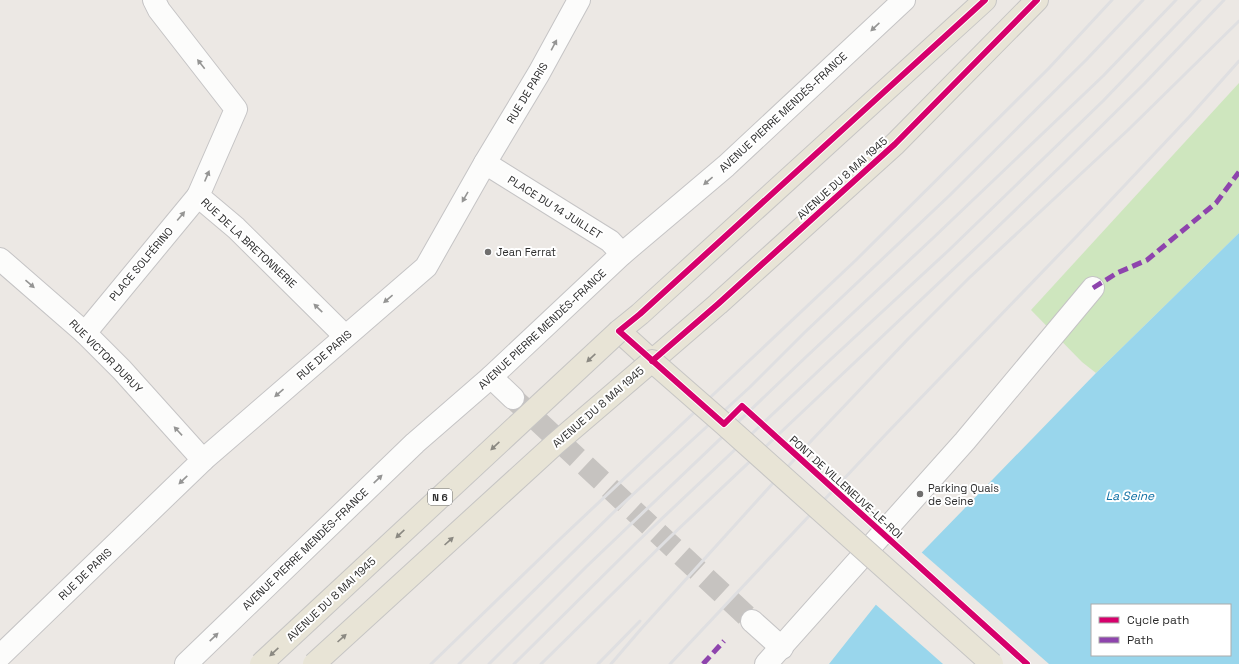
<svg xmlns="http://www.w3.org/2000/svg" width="1239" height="664" viewBox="0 0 1239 664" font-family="'Space Grotesk',sans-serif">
<rect width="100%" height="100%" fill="#ece8e4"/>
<polygon fill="#cee6be" points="1239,83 1239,233 1096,373 1082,362 1031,310"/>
<path fill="#99d6ec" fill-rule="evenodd" d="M1239,233V664H829L897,578L1096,373ZM1092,605H1230V655H1092Z"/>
<polygon fill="#ece8e4" points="920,551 1049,664 943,664 874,603 895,577"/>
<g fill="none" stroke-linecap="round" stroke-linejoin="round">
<polyline stroke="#c6c3c0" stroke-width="22" stroke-dasharray="22 11" stroke-linecap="butt" points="513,398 752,621"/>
<defs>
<g id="minor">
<polyline points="154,0 159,10 236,109 198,196 236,228 345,336"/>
<polyline points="485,163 610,241 622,254"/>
<polyline points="0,259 85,333 122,370 203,460"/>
<polyline points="85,333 198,196"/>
<polyline points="491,377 513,398"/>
<polyline points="752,621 782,648"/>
<polyline points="0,656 203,460 426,267 485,163 539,73 579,0"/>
<polyline points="186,664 415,443 491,377 622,254 726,166 904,0"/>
<polyline points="766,664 965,441 1093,288"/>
</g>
<polyline id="major" points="985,0 640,314 619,331 652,361 718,304 895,144 1037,0"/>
</defs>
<use href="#minor" stroke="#c5c4c5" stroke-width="24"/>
<use href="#major" stroke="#c6c5c4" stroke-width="24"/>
<use href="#minor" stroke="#fcfcfb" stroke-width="22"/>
<use href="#major" stroke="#e8e4d6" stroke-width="22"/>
<g stroke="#dfdfe1" stroke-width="3">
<polyline points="431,664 560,539 856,260 1049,68 1112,0"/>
<polyline points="459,664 617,509 750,387 804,333 950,195 1087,59 1143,0"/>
<polyline points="489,664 586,567 807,356 932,239 1103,76 1176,0"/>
<polyline points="514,664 636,543 830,360 949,250 1103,101 1200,0"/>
<polyline points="541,664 671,536 980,244 1064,163 1145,83 1224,0"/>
<polyline points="598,664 640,621"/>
<polyline points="611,664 641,629 812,440 908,339 969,278 1128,130 1239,21"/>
<polyline points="670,664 887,433 1076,237 1190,116 1239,61"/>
</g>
<defs>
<g id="major-bridge">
<polyline points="261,664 619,331"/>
<polyline points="314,664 555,444 652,361 724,424 992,664"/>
</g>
</defs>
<use href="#major-bridge" stroke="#c6c5c4" stroke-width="24" stroke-linecap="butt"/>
<use href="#major-bridge" stroke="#e8e4d6" stroke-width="22"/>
<g stroke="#8e44ad" stroke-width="5" stroke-dasharray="10 5" stroke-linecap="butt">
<polyline points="1093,288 1117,273 1147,260 1216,203 1239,172"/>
<polyline points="703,664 724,641"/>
</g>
<defs>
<g id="cycleway">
<polyline points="985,0 640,314 619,331 724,424 742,406 1027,664"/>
<polyline points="652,361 718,304 895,144 1037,0"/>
</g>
</defs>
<use href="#cycleway" stroke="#fff" stroke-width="8"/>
<use href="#cycleway" stroke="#d6006c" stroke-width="6"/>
</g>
<defs><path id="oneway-solid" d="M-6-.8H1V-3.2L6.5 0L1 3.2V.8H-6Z"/></defs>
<g fill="#959594">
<use href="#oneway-solid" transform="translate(875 27) rotate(137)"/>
<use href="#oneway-solid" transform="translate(554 45) rotate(-62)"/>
<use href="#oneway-solid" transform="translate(201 64) rotate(-128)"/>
<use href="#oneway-solid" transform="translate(207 176) rotate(-67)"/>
<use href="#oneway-solid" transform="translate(708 181) rotate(140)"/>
<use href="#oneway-solid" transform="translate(465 197) rotate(120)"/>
<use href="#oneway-solid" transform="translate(181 216) rotate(-50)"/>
<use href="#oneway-solid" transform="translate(30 284) rotate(41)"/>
<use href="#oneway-solid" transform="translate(388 299) rotate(140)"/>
<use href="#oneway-solid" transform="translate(318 308) rotate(-136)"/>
<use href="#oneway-solid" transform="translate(279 393) rotate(139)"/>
<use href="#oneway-solid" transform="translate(178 431) rotate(-133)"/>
<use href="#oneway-solid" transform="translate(378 479) rotate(-44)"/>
<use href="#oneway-solid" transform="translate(183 480) rotate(136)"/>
<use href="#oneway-solid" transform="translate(214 637) rotate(-44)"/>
</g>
<g fill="#8b8982">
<use href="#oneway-solid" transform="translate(591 358) rotate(137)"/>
<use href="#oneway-solid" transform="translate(495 446) rotate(137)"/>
<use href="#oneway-solid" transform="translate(400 534) rotate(137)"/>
<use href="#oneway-solid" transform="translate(449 541) rotate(-42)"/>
<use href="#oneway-solid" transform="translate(342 638) rotate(-42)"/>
<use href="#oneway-solid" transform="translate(274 652) rotate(137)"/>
</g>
<g fill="#706f6e" stroke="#fff" stroke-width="1.5">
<circle cx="488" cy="252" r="4"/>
<circle cx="920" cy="494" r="4"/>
</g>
<g text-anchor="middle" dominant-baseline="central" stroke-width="4" stroke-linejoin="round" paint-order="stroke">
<rect fill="#fff" stroke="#6d6d6d" stroke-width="1" x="428" y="489" width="24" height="16" rx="3"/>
<g font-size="10" font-weight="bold" fill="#2e2e2e">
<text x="440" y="497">N 6</text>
</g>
<g font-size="11" fill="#2e2e2e" stroke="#fff">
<text transform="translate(527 93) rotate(-59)">RUE DE PARIS</text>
<text transform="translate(783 112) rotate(-43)">AVENUE PIERRE MENDÈS-FRANCE</text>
<text transform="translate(842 178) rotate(-42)">AVENUE DU 8 MAI 1945</text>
<text transform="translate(555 207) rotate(32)">PLACE DU 14 JUILLET</text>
<text transform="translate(249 243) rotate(43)">RUE DE LA BRETONNERIE</text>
<text transform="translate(141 264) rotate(-50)">PLACE SOLFÉRINO</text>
<text transform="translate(542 329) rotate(-43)">AVENUE PIERRE MENDÈS-FRANCE</text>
<text transform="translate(324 355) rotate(-41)">RUE DE PARIS</text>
<text transform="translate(106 356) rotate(45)">RUE VICTOR DURUY</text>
<text transform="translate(598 407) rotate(-41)">AVENUE DU 8 MAI 1945</text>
<text transform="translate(846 487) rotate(42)">PONT DE VILLENEUVE-LE-ROI</text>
<text transform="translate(305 549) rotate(-44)">AVENUE PIERRE MENDÈS-FRANCE</text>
<text transform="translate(85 574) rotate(-44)">RUE DE PARIS</text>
<text transform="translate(331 599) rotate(-43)">AVENUE DU 8 MAI 1945</text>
</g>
<g font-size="11" fill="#2e2e2e" stroke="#fff" text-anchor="start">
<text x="496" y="252">Jean Ferrat</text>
<text x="928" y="488">Parking Quais<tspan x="928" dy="13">de Seine</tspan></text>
</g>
<g font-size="12" font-style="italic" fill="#0d6fa3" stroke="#fff">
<text x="1130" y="496">La Seine</text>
</g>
</g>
<rect x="1091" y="604" width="140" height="52" fill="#ffffff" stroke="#ababab"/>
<rect x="1099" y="617" width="20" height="6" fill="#d6006c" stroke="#ababab"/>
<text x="1127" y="624" font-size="12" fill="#2e2e2e">Cycle path</text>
<rect x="1099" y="637" width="20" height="6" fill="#8e44ad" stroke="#ababab"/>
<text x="1127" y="644" font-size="12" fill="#2e2e2e">Path</text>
</svg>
